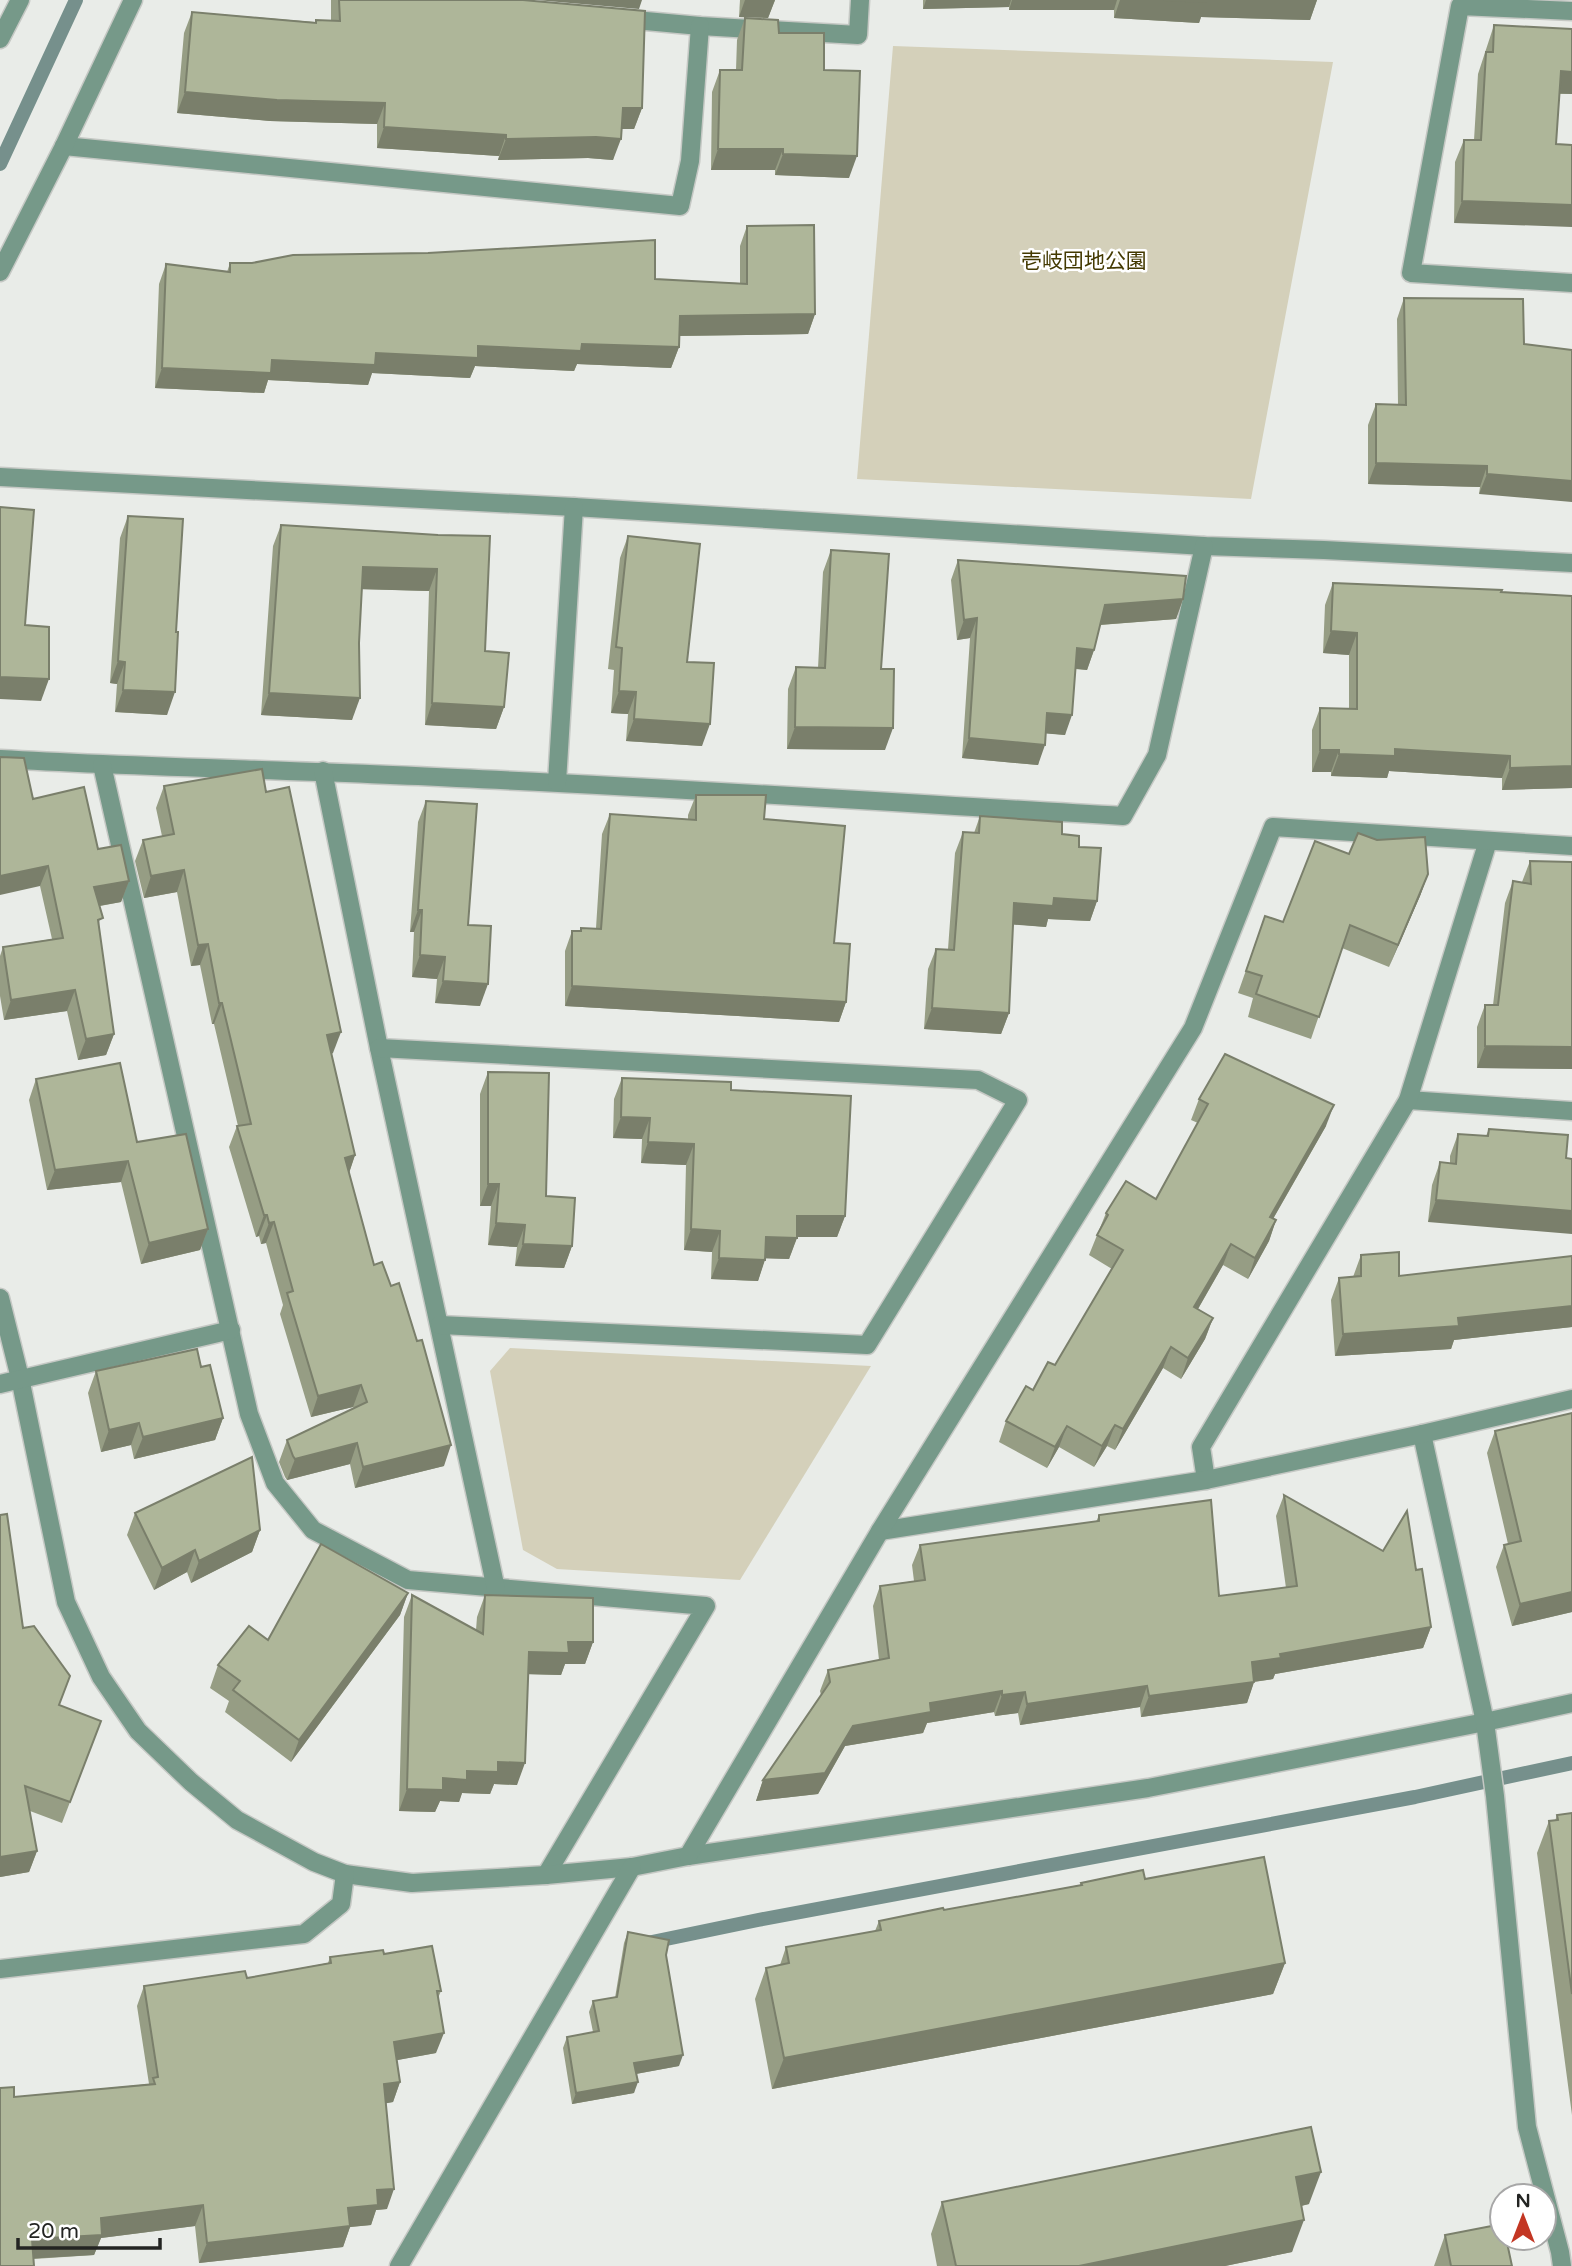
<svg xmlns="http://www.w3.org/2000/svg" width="1572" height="2266" viewBox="0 0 1572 2266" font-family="'Varela Round','Noto Sans JP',sans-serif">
<rect width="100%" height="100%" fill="#e9ece8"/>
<g fill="#d4d0ba">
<polygon points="893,46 1333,62 1251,499 857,479"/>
<polygon points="510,1348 871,1366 740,1580 557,1569 523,1550 490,1371"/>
</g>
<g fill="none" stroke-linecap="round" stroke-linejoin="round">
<g stroke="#76908c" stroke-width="14">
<polyline points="0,164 76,0"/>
<polyline points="647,1943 758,1920 1415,1797 1572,1763"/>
</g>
<defs>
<g id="minor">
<polyline points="1572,11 1460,6 1411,273 1572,283"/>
<polyline points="624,19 700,26 858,35 860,0"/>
<polyline points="0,39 20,0"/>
<polyline points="64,146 680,206 690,161 700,26"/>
<polyline points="0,272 64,146 133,0"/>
<polyline points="0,477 574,507 1204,546 1324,550 1572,563"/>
<path d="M0,759C152,768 305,770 457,778C680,788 901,803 1123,816L1157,755L1204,546"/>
<polyline points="102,765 249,1414 275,1483 313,1530 408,1580 706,1606 546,1875"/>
<polyline points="323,771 379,1048 496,1589"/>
<polyline points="557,782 574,507"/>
<polyline points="379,1048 978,1080 1018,1100 867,1345 440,1325"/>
<polyline points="1408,1100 1572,1111"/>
<polyline points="0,1298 20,1378 66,1602 101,1677 138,1731 191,1782 237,1820 314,1862 345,1874 412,1883 546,1875 632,1867 688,1856 1148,1788 1485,1722 1572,1703"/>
<polyline points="0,1384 231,1330"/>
<polyline points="1422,1434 1485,1722 1495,1796 1527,2127 1560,2252 1562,2266"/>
<polyline points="1206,1480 1201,1447 1408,1100 1488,841"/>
<polyline points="880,1531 1206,1480 1422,1434 1572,1399"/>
<polyline points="688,1856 880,1531 1193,1028 1273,827 1572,846"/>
<polyline points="0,1969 304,1934 341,1904 345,1874"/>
<polyline points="399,2266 632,1867"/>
</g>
</defs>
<use href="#minor" stroke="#c5c8c4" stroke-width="21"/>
<use href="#minor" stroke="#769989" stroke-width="18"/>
</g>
<g fill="#969d84">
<polygon points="331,0 523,0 642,108 634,129 621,129 613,160 588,158 498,160 499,156 377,148 377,124 270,121 177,113 184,33 192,12 315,22 316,20 331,21"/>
<polygon points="740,0 775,0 768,18 739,17"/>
<polygon points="923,0 1317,0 1310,20 1201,17 1199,23 1114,18 1114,10 1009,10 1009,7 923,9"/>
<polygon points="745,18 779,33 824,70 849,178 775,175 775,170 711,170 712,92 720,70 736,70 737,40"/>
<polygon points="1494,25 1572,29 1572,94 1559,94 1454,223 1455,162 1464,140 1474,140 1478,74"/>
<polygon points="747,226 815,314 808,334 679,336 679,347 671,368 577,364 574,371 475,366 470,378 372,373 368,385 268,380 264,393 155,388 159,284 166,264 227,272 230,263 740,283 740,246"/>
<polygon points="1404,298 1524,344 1572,350 1479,494 1480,487 1368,484 1368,425 1376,404 1398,405 1397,319"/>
<polygon points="128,516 176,632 167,715 115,712 117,684 110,683 120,538"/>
<polygon points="281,525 438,535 485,651 504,707 496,729 425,725 429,591 362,589 352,720 261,715 273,546"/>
<polygon points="628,536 687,662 702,746 626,741 628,714 611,713 614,670 608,669 620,558"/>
<polygon points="831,550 881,669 885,750 787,749 788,689 796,667 818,668 823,572"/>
<polygon points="958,560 1183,599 1176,619 1100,625 1094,650 1087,670 1075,669 1065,735 1046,733 1038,765 962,758 970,638 957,640 951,580"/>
<polygon points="1333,583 1501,592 1572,788 1502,790 1502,778 1389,771 1387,778 1331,776 1331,772 1312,772 1312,730 1320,708 1349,709 1349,655 1323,653 1325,605"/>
<polygon points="164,786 266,792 333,1053 331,1054 355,1155 349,1173 374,1265 444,1466 355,1488 350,1464 287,1480 285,1477 279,1462 287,1440 354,1408 353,1407 311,1417 280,1314 283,1305 266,1243 261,1244 259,1236 256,1237 229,1147 237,1126 238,1126 214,1024 212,1024 200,965 191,966 177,892 144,898 135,861 143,840 162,836 156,808"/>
<polygon points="696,795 764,819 834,943 846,1002 839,1022 565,1006 565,951 572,931 580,931 581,928 596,928 602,834 610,814 688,819 688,815"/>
<polygon points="33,799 98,849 129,881 121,902 100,906 99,928 114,1034 106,1055 78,1060 67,1011 4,1020 0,996 0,956 3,947 52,939 40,886"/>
<polygon points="426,801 468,925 480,1006 435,1003 437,979 412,977 414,932 410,932 418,822"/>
<polygon points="980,816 1062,834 1079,847 1097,901 1090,921 1048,919 1046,927 1013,924 1009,1013 1001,1034 924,1029 928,969 936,949 948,949 955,853 963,832 974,833"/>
<polygon points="1349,854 1428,874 1420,896 1389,967 1342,948 1311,1039 1248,1017 1253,998 1238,993 1265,916 1283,922"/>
<polygon points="1530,861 1572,862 1572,1069 1477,1068 1477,1027 1485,1005 1493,1005 1505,903 1513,881 1522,882"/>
<polygon points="488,1072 546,1196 572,1246 564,1268 515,1266 517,1247 488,1245 491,1206 480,1206 480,1094"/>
<polygon points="622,1078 731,1090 845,1216 837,1237 797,1237 789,1259 765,1258 758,1281 711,1279 712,1252 684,1250 686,1165 641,1163 642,1139 613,1138 614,1099"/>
<polygon points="36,1079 208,1229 200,1250 141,1264 121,1182 47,1190 29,1100"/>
<polygon points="1199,1099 1326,1126 1273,1219 1276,1220 1269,1241 1248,1279 1223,1265 1198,1309 1213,1318 1205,1339 1181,1379 1163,1368 1115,1450 1107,1446 1094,1467 1059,1447 1047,1468 999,1442 1006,1421 1055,1365 1112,1269 1089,1255 1106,1213 1156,1199 1198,1123 1191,1120"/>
<polygon points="1489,1129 1568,1135 1428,1222 1432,1185 1440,1162 1450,1163 1450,1156 1458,1134 1486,1136"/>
<polygon points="1361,1255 1399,1276 1572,1256 1572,1327 1454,1340 1451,1349 1335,1356 1331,1300 1339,1278 1353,1277"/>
<polygon points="201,1367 223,1418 215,1440 134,1459 131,1445 101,1452 88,1393 96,1371"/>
<polygon points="1572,1413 1572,1612 1512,1626 1496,1567 1504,1545 1508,1544 1487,1453 1495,1431"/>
<polygon points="1284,1495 1416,1570 1431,1627 1423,1648 1275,1674 1273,1679 1254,1682 1247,1703 1141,1717 1140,1707 1020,1725 1018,1713 995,1716 994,1712 927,1723 923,1733 845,1746 818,1794 756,1801 763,1780 821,1695 820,1691 828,1670 879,1660 873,1606 880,1586 914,1581 912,1565 920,1545 1096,1522 1099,1515 1219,1596 1286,1588 1276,1516"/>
<polygon points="135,1513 260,1530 252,1552 191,1583 187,1572 154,1590 127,1535"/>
<polygon points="408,1593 400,1615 291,1762 225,1712 229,1701 210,1688 218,1665 268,1640"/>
<polygon points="412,1595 476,1630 477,1617 485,1595 593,1642 585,1664 565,1664 561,1675 528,1674 517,1785 494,1784 490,1794 462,1793 459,1802 440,1801 435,1812 399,1811 404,1617"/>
<polygon points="23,1628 59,1705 101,1721 62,1823 30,1811 37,1851 29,1872 0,1877"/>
<polygon points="1572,1813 1572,2115 1537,1853 1549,1821 1555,1821 1557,1815"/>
<polygon points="1145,1879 1285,1963 1273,1994 772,2089 755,1999 766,1968 780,1965 786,1947 875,1931 879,1921 944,1910 1080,1885 1081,1883"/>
<polygon points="628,1932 666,1955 679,2066 636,2074 634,2093 572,2104 563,2048 567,2037 593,2032 589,2012 593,2001 615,1998 624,1943"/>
<polygon points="384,1954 441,1991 438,1998 436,2053 397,2060 400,2082 393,2102 386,2103 387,2209 376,2210 371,2225 350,2227 343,2247 199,2263 195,2226 101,2238 94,2255 34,2259 14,2097 149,2084 137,2006 144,1986 247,1978 328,1963 330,1957"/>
<polygon points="942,2202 1309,2204 1301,2206 1292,2252 1225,2266 937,2266 931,2234"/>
<polygon points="1445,2235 1512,2266 1434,2266"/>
</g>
<g fill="#7a7f6b">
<polygon points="536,0 642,0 639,9"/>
<polygon points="745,0 775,0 768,18 739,17"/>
<polygon points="926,0 1011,0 1009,7 923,9"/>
<polygon points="1012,0 1117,0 1114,10 1009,10"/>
<polygon points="1120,0 1317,0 1310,20 1201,17 1199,23 1114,18"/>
<polygon points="1561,71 1572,72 1572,94 1553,93"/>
<polygon points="185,92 385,103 377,124 270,121 177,113"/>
<polygon points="623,108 642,108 634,129 615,129"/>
<polygon points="384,127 506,135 499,156 377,148"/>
<polygon points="596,137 621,139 613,160 588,158 498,160 506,139"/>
<polygon points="718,149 783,149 775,170 711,170"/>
<polygon points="783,154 857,156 849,178 775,175"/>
<polygon points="1462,201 1572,205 1572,227 1454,223"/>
<polygon points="815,314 808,334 673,336 680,316"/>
<polygon points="582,344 679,347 671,368 577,364 574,371 475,366 470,378 372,373 368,385 268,380 264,393 155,388 162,368 478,346"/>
<polygon points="1376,463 1487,466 1480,487 1368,484"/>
<polygon points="1487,474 1572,481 1572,502 1479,494"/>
<polygon points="363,567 437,569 429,591 355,589"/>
<polygon points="1183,599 1176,619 1098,625 1105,605"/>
<polygon points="977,618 970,638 957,640 964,620"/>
<polygon points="1331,631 1357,633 1349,655 1323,653"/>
<polygon points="1077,648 1094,650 1087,670 1070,668"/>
<polygon points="118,661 125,662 117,684 110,683"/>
<polygon points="0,677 49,679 41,701 0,699"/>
<polygon points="123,690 175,692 167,715 115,712"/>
<polygon points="619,691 636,692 628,714 611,713"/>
<polygon points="269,693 360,698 352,720 261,715"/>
<polygon points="432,703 504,707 496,729 425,725"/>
<polygon points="1047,713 1072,715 1065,735 1040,733"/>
<polygon points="634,719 710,724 702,746 626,741"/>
<polygon points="795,727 893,728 885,750 787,749"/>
<polygon points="969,738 1045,745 1038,765 962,758"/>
<polygon points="1395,749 1510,756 1502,778 1389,771 1387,778 1331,776 1339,754"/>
<polygon points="1320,750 1339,750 1331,772 1312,772"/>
<polygon points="1572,766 1572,788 1502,790 1510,768"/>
<polygon points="48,866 40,886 0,895 0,876"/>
<polygon points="184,870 177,892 144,898 151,876"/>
<polygon points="1428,874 1420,896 1389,967 1398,945"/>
<polygon points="129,881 121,902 87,908 94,887"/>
<polygon points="1054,898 1097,901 1090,921 1048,919 1046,927 1006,924 1014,903"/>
<polygon points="418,910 422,910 414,932 410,932"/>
<polygon points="208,944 200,965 191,966 198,945"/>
<polygon points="420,955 445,957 437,979 412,977"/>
<polygon points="443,981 488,984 480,1006 435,1003"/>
<polygon points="572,986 846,1002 839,1022 565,1006"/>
<polygon points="75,990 67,1011 4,1020 11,1000"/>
<polygon points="219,1003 222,1003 214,1024 212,1024"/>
<polygon points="932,1008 1009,1013 1001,1034 924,1029"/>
<polygon points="341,1032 333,1053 319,1057 327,1035"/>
<polygon points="114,1034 106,1055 78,1060 86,1039"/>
<polygon points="1485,1046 1572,1047 1572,1069 1477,1068"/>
<polygon points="1334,1105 1326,1126 1262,1238 1270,1217"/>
<polygon points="621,1117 650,1118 642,1139 613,1138"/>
<polygon points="648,1142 694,1144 686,1165 641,1163"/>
<polygon points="355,1155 348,1176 345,1158"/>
<polygon points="128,1161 121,1182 47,1190 55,1170"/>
<polygon points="488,1184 499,1184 491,1206 480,1206"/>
<polygon points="1436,1200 1572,1211 1572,1234 1428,1222"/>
<polygon points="264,1215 267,1215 259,1236 256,1237"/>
<polygon points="797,1216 845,1216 837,1237 790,1237"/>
<polygon points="1276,1220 1269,1241 1248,1279 1255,1258"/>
<polygon points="274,1222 266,1243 261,1244 269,1223"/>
<polygon points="496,1223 525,1225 517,1247 488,1245"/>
<polygon points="208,1229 200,1250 141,1264 149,1243"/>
<polygon points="691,1229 720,1231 712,1252 684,1250"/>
<polygon points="766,1237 797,1238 789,1259 758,1258"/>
<polygon points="523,1244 572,1246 564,1268 515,1266"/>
<polygon points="1231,1244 1223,1265 1187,1328 1194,1307"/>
<polygon points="719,1258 765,1260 758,1281 711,1279"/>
<polygon points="1572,1306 1572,1327 1454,1340 1451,1349 1335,1356 1343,1334 1458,1318"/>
<polygon points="1213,1318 1205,1339 1181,1379 1188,1358"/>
<polygon points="1171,1347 1163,1368 1115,1450 1123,1429"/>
<polygon points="361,1385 353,1407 311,1417 318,1396"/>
<polygon points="223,1418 215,1440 134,1459 143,1437"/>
<polygon points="139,1423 131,1445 101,1452 109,1430"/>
<polygon points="1115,1425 1107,1446 1094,1467 1102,1446"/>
<polygon points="1067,1426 1059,1447 1047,1468 1055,1447"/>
<polygon points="357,1443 350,1464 287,1480 295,1459"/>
<polygon points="451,1445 444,1466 355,1488 363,1467"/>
<polygon points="260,1530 252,1552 191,1583 199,1561"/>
<polygon points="195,1550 187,1572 154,1590 162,1568"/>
<polygon points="1572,1592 1572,1612 1512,1626 1520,1604"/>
<polygon points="408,1593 400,1615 291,1762 299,1740"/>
<polygon points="1431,1627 1423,1648 1275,1674 1273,1679 1245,1683 1252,1662 1280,1654"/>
<polygon points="568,1642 593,1642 585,1664 565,1664 561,1675 521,1674 529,1652"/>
<polygon points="1254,1682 1247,1703 1141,1717 1149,1696"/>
<polygon points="1147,1686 1140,1707 1020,1725 1027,1704"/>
<polygon points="1002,1691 994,1712 927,1723 923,1733 845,1746 818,1794 756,1801 763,1780 853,1726 930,1703"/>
<polygon points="1025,1692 1018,1713 995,1716 1002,1695"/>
<polygon points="498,1762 525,1763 517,1785 494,1784 490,1794 462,1793 459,1802 440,1801 435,1812 399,1811 407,1789"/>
<polygon points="37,1851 29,1872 0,1877 0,1857"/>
<polygon points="1285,1963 1273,1994 772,2089 784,2058"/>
<polygon points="444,2033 436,2053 387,2062 394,2042"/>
<polygon points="683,2055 679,2066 630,2075 634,2063"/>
<polygon points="400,2082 393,2102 377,2105 384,2084"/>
<polygon points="638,2082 634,2093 572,2104 576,2093"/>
<polygon points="1321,2172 1309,2204 1284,2210 1296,2177"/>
<polygon points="394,2189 387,2209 376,2210 371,2225 350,2227 343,2247 199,2263 207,2243 348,2208 377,2190"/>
<polygon points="203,2205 195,2226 101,2238 94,2255 24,2259 32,2239 101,2218"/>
<polygon points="1304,2220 1292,2252 1225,2266 1079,2266"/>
</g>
<g fill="#aeb699" stroke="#7a7f6b" stroke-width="2">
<polygon points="339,0 523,0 645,11 642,108 623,108 621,139 596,137 506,139 506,135 384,127 385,103 277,100 185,92 192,12 316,23 316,20 340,21"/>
<polygon points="1164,0 1206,0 1206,2"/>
<polygon points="745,18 778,20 779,33 824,33 824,70 860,71 857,156 783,154 783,149 718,149 720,70 742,70"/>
<polygon points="1494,25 1572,29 1572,72 1561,71 1556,144 1572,145 1572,205 1462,201 1464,140 1481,140 1486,52 1493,52"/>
<polygon points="814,225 815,314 680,316 679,347 582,344 581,351 478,346 478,358 376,353 375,365 272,360 271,373 162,368 166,264 230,272 230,263 252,263 293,255 428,253 655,240 655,279 747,284 747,226"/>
<polygon points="1404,298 1523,299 1524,344 1572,350 1572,481 1487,474 1487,466 1376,463 1376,404 1406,405"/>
<polygon points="0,507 34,510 25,625 49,627 49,679 0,677"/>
<polygon points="128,516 183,519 176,632 178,632 175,692 123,690 125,662 118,661"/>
<polygon points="281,525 438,535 490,536 485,651 509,653 504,707 432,703 437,569 363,567 359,643 360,698 269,693"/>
<polygon points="628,536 700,544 687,662 714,663 710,724 634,719 636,692 619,691 622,648 616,647"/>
<polygon points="831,550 889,554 881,669 894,669 893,728 795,727 796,667 825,668"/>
<polygon points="958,560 1186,576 1183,599 1105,605 1094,650 1077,648 1072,715 1047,713 1045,745 969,738 977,618 964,620"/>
<polygon points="1333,583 1502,590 1501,592 1572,596 1572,766 1510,768 1510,756 1395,749 1395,756 1339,754 1339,750 1320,750 1320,708 1357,709 1357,633 1331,631"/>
<polygon points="0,757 24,758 33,799 84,787 98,849 121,845 129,881 94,887 103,918 98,920 114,1034 86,1039 75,990 11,1000 3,947 63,938 48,866 0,876"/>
<polygon points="262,769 266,792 289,787 341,1032 327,1035 355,1155 345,1158 374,1265 382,1262 391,1286 399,1283 417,1341 422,1340 451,1445 363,1467 357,1443 295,1459 293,1456 287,1440 367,1402 361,1385 318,1396 287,1293 293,1291 274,1222 269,1223 267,1215 264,1215 237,1126 251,1124 222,1003 219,1003 208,944 198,945 184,870 151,876 143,840 174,834 164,786"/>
<polygon points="696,795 766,795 764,819 845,826 834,943 850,944 846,1002 572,986 572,931 581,931 581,928 601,929 610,814 696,820"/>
<polygon points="426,801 477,804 468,925 491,926 488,984 443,981 445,957 420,955 422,910 418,910"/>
<polygon points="980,816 1062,822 1062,834 1079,836 1079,847 1101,848 1097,901 1054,898 1053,906 1014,903 1009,1013 932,1008 936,949 954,950 963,832 979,833"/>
<polygon points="1358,833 1377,840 1425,837 1428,874 1398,945 1350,925 1319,1017 1256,994 1262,976 1246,971 1265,916 1283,922 1315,841 1349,854"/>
<polygon points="1530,861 1572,862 1572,1047 1485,1046 1485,1005 1498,1005 1513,881 1531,884"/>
<polygon points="1225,1054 1334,1105 1270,1217 1276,1220 1255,1258 1231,1244 1194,1307 1213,1318 1188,1358 1171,1347 1123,1429 1115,1425 1102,1446 1067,1426 1055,1447 1006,1421 1026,1386 1033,1390 1048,1362 1055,1365 1123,1250 1097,1235 1108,1215 1106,1213 1126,1181 1156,1199 1208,1104 1199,1099"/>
<polygon points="120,1063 137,1142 186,1134 208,1229 149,1243 128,1161 55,1170 36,1079"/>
<polygon points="488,1072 549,1073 546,1196 575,1198 572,1246 523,1244 525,1225 496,1223 499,1184 488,1184"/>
<polygon points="622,1078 731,1082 731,1090 851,1096 845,1216 797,1216 797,1238 766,1237 765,1260 719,1258 720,1231 691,1229 694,1144 648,1142 650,1118 621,1117"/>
<polygon points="1489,1129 1568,1135 1566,1158 1572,1159 1572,1211 1436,1200 1440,1162 1456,1164 1458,1134 1488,1136"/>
<polygon points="1399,1252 1399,1276 1572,1256 1572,1306 1458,1318 1459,1326 1343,1334 1339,1278 1361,1276 1361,1255"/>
<polygon points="197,1349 201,1367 210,1365 223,1418 143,1437 139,1423 109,1430 96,1371"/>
<polygon points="1572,1413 1572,1592 1520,1604 1504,1545 1521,1541 1495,1431"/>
<polygon points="252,1457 260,1530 199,1561 195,1550 162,1568 135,1513"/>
<polygon points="1284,1495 1383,1551 1407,1511 1416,1570 1422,1569 1431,1627 1280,1654 1281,1658 1252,1662 1254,1682 1149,1696 1147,1686 1027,1704 1025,1692 1002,1695 1002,1691 930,1703 931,1712 853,1726 825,1773 763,1780 830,1682 828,1670 889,1658 880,1586 925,1580 920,1545 1099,1521 1099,1515 1211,1500 1219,1596 1297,1586"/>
<polygon points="7,1514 23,1628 34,1626 70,1676 59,1705 101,1721 70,1802 25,1786 37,1851 0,1857 0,1515"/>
<polygon points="321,1544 408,1593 299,1740 233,1690 240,1681 218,1665 249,1626 268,1640"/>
<polygon points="412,1595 483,1634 485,1595 593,1598 593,1642 568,1642 569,1653 529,1652 525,1763 498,1762 498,1772 467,1771 467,1780 443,1778 443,1790 407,1789"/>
<polygon points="1572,1813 1572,1994 1549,1821 1558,1820 1557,1815"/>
<polygon points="1264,1857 1285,1963 784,2058 766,1968 789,1963 786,1947 881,1930 879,1921 943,1908 944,1910 1082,1885 1081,1883 1143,1870 1145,1879"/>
<polygon points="628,1932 669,1940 666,1955 683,2055 634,2063 638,2082 576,2093 567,2037 599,2031 593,2001 617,1997"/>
<polygon points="432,1946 441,1991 437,1991 444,2033 394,2042 400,2082 384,2084 394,2189 377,2190 378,2205 348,2208 350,2226 207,2243 203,2205 101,2218 102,2235 32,2239 34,2266 0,2266 0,2088 14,2087 14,2097 155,2084 153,2078 158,2077 144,1986 245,1971 247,1978 331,1963 330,1957 383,1950 384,1954"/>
<polygon points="1311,2127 1321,2172 1296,2177 1304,2220 1079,2266 956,2266 942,2202"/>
<polygon points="1502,2224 1502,2238 1506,2238 1512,2266 1451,2266 1445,2235"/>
</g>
<g text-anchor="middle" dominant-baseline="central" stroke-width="5" stroke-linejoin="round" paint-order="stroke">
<g font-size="21" fill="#433901" stroke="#fff">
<text x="1084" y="261">壱岐団地公園</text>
</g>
</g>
<g transform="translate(1523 2217)"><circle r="33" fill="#ffffff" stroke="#a7a7a7" stroke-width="2"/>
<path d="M0-5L12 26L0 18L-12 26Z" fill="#c33623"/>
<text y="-10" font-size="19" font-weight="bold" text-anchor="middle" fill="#232422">N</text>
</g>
<path d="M18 2238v10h142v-10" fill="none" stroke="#232422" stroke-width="3.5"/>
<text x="28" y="2238" font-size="21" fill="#232422" stroke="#ffffff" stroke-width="5" paint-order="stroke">20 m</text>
</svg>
